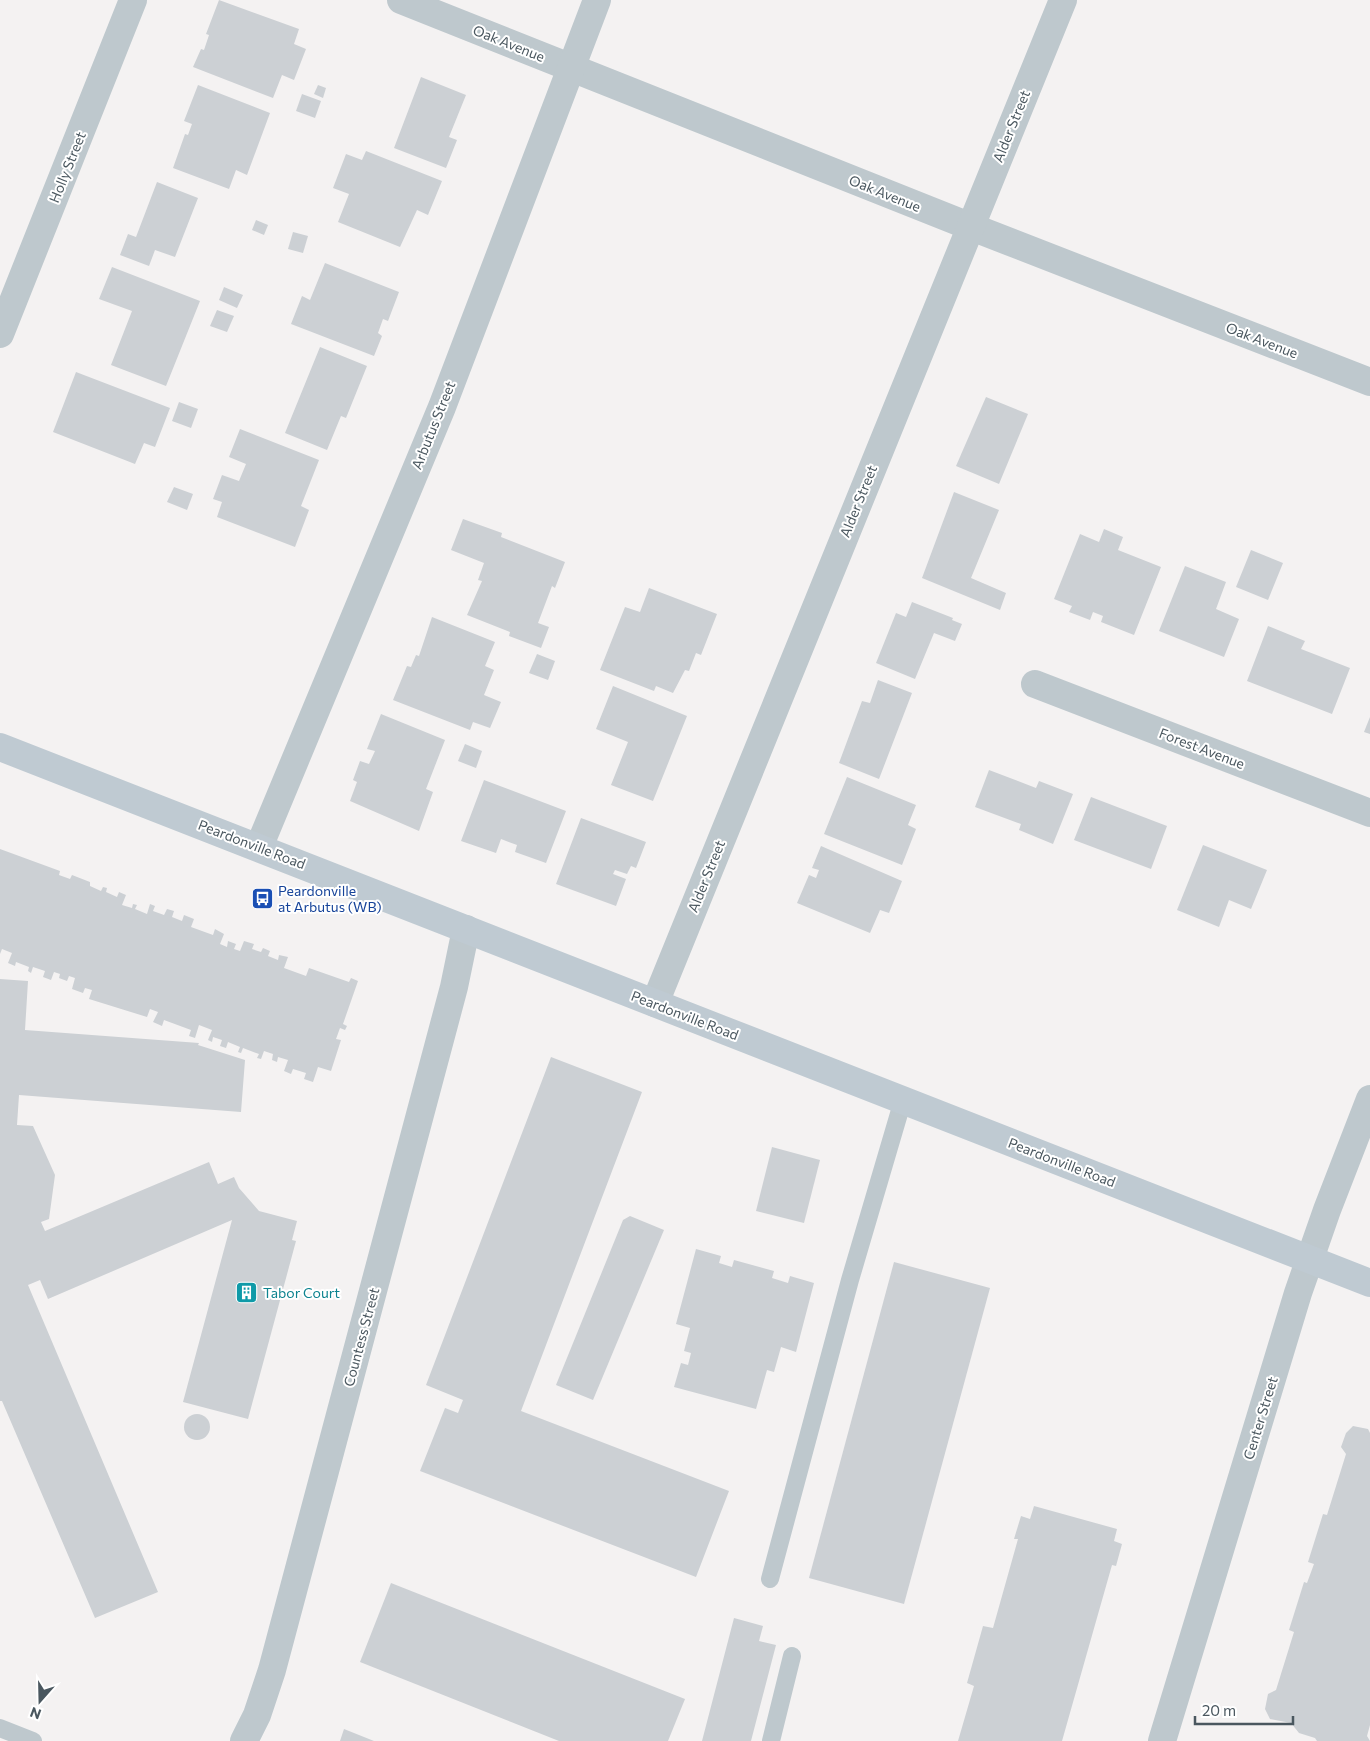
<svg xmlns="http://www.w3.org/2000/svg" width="1370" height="1741" viewBox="0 0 1370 1741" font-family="Commissioner,sans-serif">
<rect width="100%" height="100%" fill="#f4f2f2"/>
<g fill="#ccd0d4">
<polygon points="219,0 299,29 294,44 306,49 294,80 282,75 273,98 193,67 201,49 204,50 209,35 206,34"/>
<polygon points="421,77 466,95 449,137 457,140 446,168 394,148"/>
<polygon points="198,85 270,113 247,175 236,170 229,189 173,168 185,134 188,135 192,124 184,121"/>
<polygon points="318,85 326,88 323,98 314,94"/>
<polygon points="302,94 321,101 315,118 296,111"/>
<polygon points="366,151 442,181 428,215 417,210 400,247 338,222 349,194 333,188 346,154 362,160"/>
<polygon points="157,182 198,198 175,257 155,250 149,266 120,255 128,234 136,237"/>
<polygon points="256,220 268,225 264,235 252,230"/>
<polygon points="293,232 308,236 303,253 288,249"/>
<polygon points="325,263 399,292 388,321 383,319 378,333 382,336 374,356 291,324 302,296 310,300"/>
<polygon points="112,267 200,301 166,386 111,365 132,311 99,299"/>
<polygon points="224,287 243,295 237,308 219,300"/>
<polygon points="217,310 234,316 227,332 210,326"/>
<polygon points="320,347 367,366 346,418 341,416 327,450 285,433"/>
<polygon points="76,372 170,408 155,447 144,443 135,464 53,432"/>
<polygon points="986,397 1028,414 999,484 956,466"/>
<polygon points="179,402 198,409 191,428 172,421"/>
<polygon points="240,429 319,460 301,506 309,510 295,547 217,517 222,502 213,499 222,475 239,481 246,464 229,457"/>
<polygon points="174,487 193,494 187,510 167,502"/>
<polygon points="954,492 999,510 971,578 1006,593 1000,610 922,578"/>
<polygon points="463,519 502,533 501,537 565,562 555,588 552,586 538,623 549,627 541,648 509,636 510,632 467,615 482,581 478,580 484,563 451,550"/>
<polygon points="1104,529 1123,537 1118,550 1161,567 1134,635 1101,622 1103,616 1093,612 1090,620 1069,612 1072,606 1054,599 1080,534 1099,542"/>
<polygon points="1251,550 1283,563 1268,600 1236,587"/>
<polygon points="1185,566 1226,582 1216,609 1239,619 1224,657 1159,631"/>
<polygon points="649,588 717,614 701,655 696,653 689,671 685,670 673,693 656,686 654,691 600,670 625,607 640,612"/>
<polygon points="912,602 953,618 952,620 962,624 955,641 934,633 915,679 876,663 896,613 906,617"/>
<polygon points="432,617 495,642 485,666 494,670 484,695 501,702 490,728 473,722 470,730 393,700 407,666 411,667 416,655 419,656"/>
<polygon points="1268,626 1305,641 1301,649 1350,668 1332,714 1247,681"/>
<polygon points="537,654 555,661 548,680 529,673"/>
<polygon points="878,680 912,693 879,779 839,763 862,701 870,703"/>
<polygon points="613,686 687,716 653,801 611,785 628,742 596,729"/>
<polygon points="381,714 445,740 426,789 433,792 419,831 350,801 357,782 353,780 360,761 369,764 375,751 367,749"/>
<polygon points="1370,717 1370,734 1364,732"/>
<polygon points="465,744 482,751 476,768 458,761"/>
<polygon points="989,770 1036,788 1039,781 1073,794 1053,844 1019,830 1021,824 975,807"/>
<polygon points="847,777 916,805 908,825 916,829 902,865 824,834"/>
<polygon points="484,780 566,811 546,863 515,852 517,845 501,839 496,853 461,841"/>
<polygon points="1091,797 1167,826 1151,869 1074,840"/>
<polygon points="581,818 646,842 636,868 631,866 627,874 615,870 613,874 626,879 616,906 556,884"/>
<polygon points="1203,845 1267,870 1251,909 1229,900 1219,927 1177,910"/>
<polygon points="821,846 902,881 889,913 880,910 870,933 797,903 809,875 816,878 819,870 812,868"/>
<polygon points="0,849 60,871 59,875 70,879 72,875 90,882 90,886 101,891 103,887 107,888 106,892 117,897 119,892 126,895 122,905 132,908 133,904 137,905 135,909 147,914 150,904 155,906 153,911 164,915 167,909 174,911 172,917 182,921 184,915 194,919 191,927 213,935 215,929 224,934 220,944 227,947 228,941 236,944 234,949 240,951 244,941 254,944 252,949 261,952 263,948 270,951 268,956 278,960 279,955 288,957 284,968 306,976 309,968 349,982 351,978 358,981 343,1024 347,1026 345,1030 340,1028 336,1039 341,1040 331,1071 318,1067 313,1082 304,1079 306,1073 293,1069 291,1074 284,1071 288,1060 278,1057 277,1062 272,1060 273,1054 264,1051 261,1059 257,1058 259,1054 243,1048 241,1053 238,1052 240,1047 228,1042 226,1048 220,1046 222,1040 213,1037 212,1042 208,1040 212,1030 199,1025 195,1038 189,1036 191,1030 164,1020 162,1026 153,1022 158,1012 150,1009 147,1017 89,999 92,990 85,988 83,993 72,989 75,978 69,976 67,981 59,978 60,974 54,972 51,980 43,977 45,971 33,967 31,973 28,971 29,967 16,962 15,966 8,963 12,953 2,949 0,954"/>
<polygon points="0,979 28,981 25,1030 199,1043 198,1045 245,1060 241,1112 19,1095 17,1125 33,1126 55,1175 49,1219 41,1222 45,1231 209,1162 218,1184 234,1177 239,1188 259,1211 297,1221 292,1240 296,1241 248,1419 183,1402 232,1220 48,1299 40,1280 28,1285 158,1592 95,1618 2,1401 0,1401"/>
<polygon points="551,1057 642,1092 521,1411 729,1491 696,1577 420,1471 445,1408 458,1413 463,1400 426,1385"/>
<polygon points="772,1147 820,1160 804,1223 756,1211"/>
<polygon points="630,1216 664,1230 593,1400 556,1385 623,1220"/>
<polygon points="696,1249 721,1256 719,1263 732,1267 734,1260 774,1271 772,1278 788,1283 790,1276 814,1283 796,1352 781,1347 774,1372 767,1370 756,1409 674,1387 681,1363 688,1365 691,1353 684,1351 690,1328 676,1324"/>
<polygon points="894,1262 990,1288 904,1604 809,1578"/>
<circle cx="197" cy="1427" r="13"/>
<polygon points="1353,1426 1368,1429 1370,1433 1370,1725 1367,1736 1370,1741 1317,1741 1315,1738 1299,1733 1291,1723 1270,1719 1265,1709 1268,1694 1276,1690 1294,1632 1289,1630 1304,1582 1307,1583 1314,1564 1308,1562 1323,1514 1327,1515 1346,1454 1341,1447 1346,1433"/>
<polygon points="1034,1506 1117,1529 1114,1541 1122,1544 1116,1566 1112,1565 1062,1741 958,1741 974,1686 967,1683 983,1626 993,1628 1018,1539 1014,1539 1021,1516 1030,1519"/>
<polygon points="391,1583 685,1699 668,1741 559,1741 360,1662"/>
<polygon points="734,1618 763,1626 759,1641 776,1645 751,1741 702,1741"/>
<polygon points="344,1729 374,1741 340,1741"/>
</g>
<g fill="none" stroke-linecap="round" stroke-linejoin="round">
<g stroke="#bec8cd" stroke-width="18">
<polyline points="770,1579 850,1280 903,1100"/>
<polyline points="0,1728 33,1741"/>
<polyline points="771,1741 792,1656"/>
</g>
<g stroke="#bec8cd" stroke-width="28">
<polyline points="401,0 969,226 1370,382"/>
<polyline points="0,334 133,0"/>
<polyline points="1035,684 1370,813"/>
<polyline points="259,847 442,407 597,0"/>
<polyline points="655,1003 1063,0"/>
<polyline points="244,1741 257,1715 272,1670 454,987 466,929"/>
<polyline points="1162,1741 1298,1293 1327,1210 1370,1099"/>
</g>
<polyline stroke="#bfcad2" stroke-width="28" points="0,747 1370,1283"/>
</g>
<defs>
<symbol id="bus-square" viewBox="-11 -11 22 22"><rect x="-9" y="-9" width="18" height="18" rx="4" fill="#1a4fb4" stroke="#fff"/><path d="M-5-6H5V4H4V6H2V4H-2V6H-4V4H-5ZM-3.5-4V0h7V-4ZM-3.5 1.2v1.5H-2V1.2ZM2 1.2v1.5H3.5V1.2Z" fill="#fff"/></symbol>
<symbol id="building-square" viewBox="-11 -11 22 22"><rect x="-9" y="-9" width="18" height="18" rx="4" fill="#0f9aa8" stroke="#fff"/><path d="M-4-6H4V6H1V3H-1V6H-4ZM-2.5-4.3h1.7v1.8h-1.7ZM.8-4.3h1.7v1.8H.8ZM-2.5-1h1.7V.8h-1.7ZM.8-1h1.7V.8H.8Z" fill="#fff"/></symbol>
</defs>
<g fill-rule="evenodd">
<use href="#bus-square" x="250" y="886" width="25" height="25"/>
<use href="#building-square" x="234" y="1280" width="25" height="25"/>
</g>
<g text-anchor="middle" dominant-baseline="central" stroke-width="4" stroke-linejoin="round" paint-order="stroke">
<g font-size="14" fill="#4a575f" stroke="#fff">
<text transform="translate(509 43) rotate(22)">Oak Avenue</text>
<text transform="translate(1011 126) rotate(-68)">Alder Street</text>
<text transform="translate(67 167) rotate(-68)">Holly Street</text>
<text transform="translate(885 193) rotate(22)">Oak Avenue</text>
<text transform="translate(1262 340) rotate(21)">Oak Avenue</text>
<text transform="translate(433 425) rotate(-68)">Arbutus Street</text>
<text transform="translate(858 501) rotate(-68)">Alder Street</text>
<text transform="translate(1202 748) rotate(21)">Forest Avenue</text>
<text transform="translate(252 844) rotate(21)">Peardonville Road</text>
<text transform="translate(706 876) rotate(-68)">Alder Street</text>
<text transform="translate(685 1015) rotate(21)">Peardonville Road</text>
<text transform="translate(1062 1162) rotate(21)">Peardonville Road</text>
<text transform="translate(361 1337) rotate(-75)">Countess Street</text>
<text transform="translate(1260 1418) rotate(-73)">Center Street</text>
</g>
<g font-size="14" fill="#164399" stroke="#fff" text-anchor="start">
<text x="278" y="890">Peardonville<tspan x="278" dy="16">at Arbutus (WB)</tspan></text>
</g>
<g font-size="14" fill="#0d838f" stroke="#fff" text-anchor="start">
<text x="263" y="1292">Tabor Court</text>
</g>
</g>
<g transform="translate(40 1701) rotate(200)" stroke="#ffffff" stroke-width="4" paint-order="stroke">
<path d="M0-4L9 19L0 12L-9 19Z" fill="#4a575f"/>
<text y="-8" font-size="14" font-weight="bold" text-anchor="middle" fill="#4a575f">N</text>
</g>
<path d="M1195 1716v8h98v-8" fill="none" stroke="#4a575f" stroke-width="2.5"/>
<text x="1202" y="1716" font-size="15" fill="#4a575f" stroke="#ffffff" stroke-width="4" paint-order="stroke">20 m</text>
</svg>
